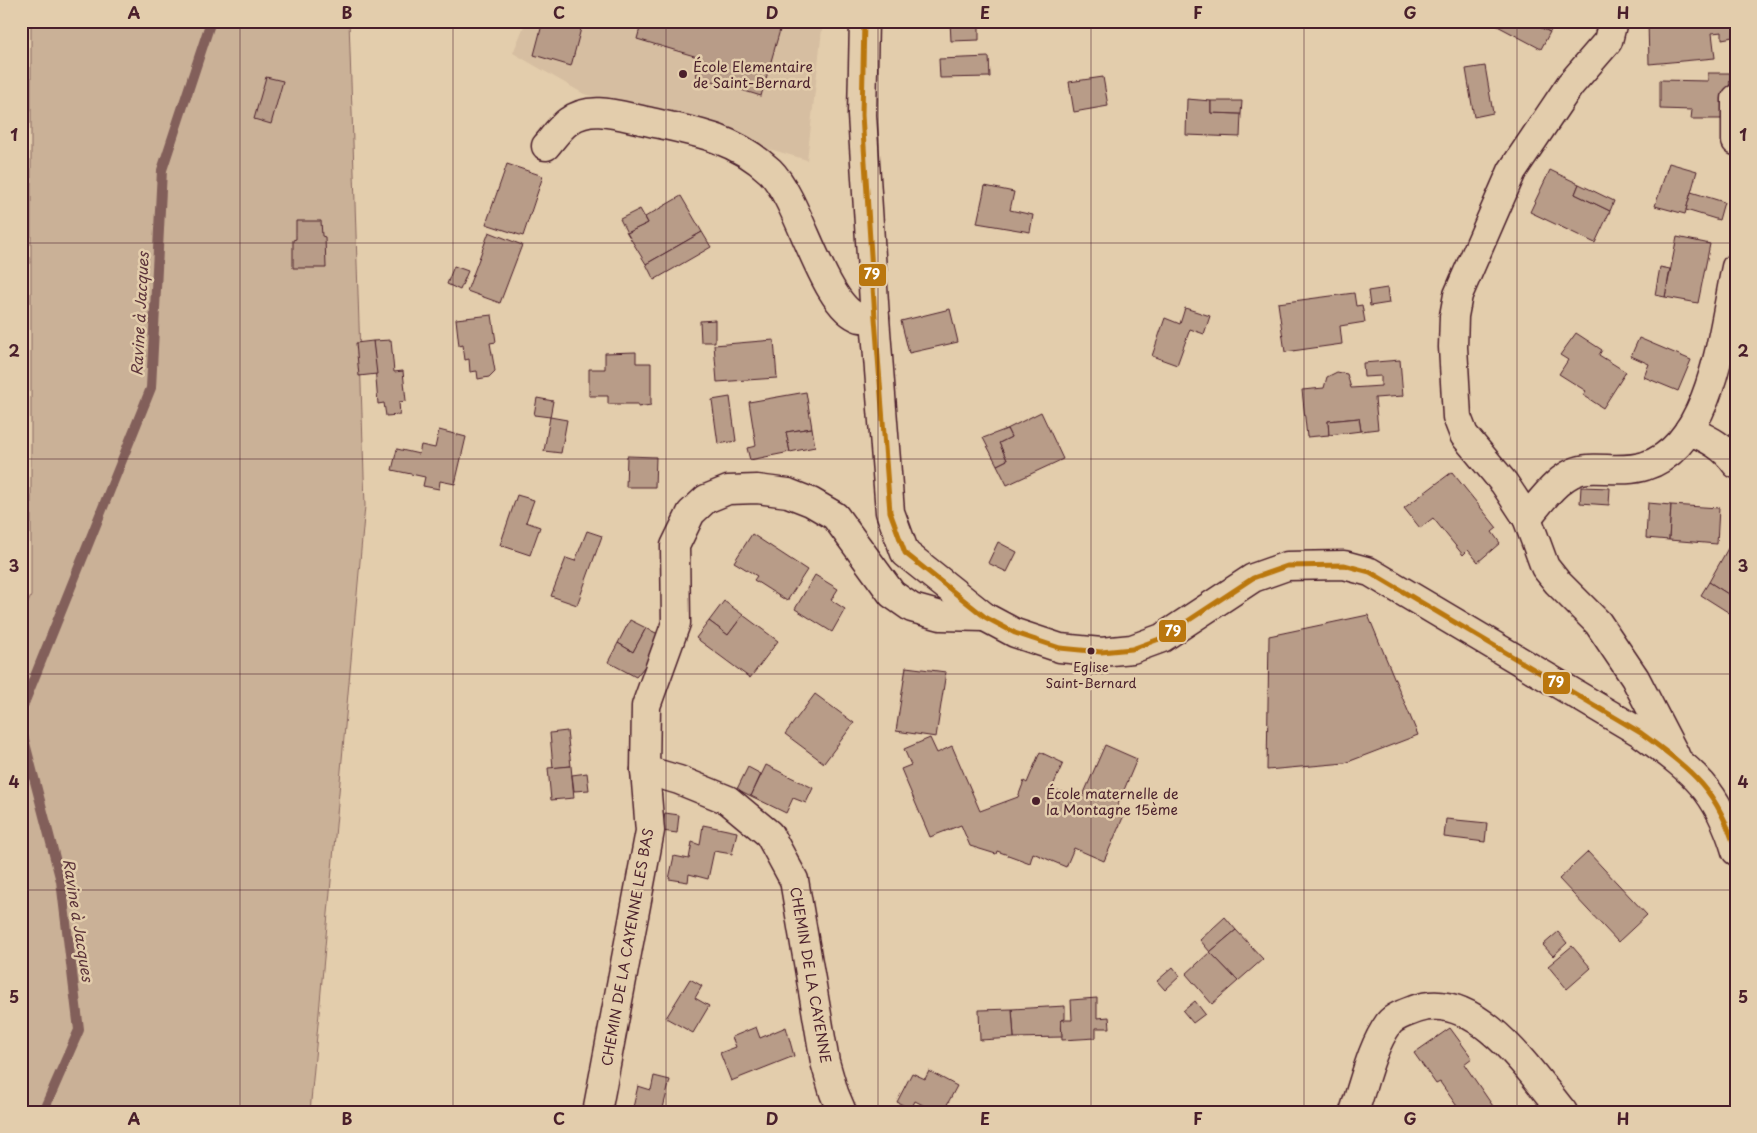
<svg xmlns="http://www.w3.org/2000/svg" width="1757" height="1133" viewBox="0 0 1757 1133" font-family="'Playpen Sans',sans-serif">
<rect width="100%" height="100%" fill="#e3cdac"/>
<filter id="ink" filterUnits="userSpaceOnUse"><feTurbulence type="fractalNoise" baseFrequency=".02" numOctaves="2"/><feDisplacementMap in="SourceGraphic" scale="10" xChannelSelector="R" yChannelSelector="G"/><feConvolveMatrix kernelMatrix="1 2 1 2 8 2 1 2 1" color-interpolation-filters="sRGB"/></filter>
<g filter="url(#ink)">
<polygon fill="#d6bea1" points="526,21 823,21 807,160 584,94 513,53"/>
<polygon fill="#cab197" stroke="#8a6861" points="31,21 349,21 365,506 310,1112 21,1112 21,618 31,596"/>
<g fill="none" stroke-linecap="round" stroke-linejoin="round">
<g stroke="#825f5a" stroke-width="10">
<polyline points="21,711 151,388 162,170 211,21"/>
<polyline points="21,728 61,881 79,1030 43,1112"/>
</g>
</g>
<g fill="#b89c88" stroke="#4a1f2b">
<polygon points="543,21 583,21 571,66 534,55"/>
<polygon points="642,21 750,21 780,30 761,96 696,76 701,58 637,39"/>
<polygon points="950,21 979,21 979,40 951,41"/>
<polygon points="1488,21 1534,21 1533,24 1550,32 1541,49"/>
<polygon points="1534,21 1556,21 1550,32 1533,24"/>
<polygon points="1648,21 1734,21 1733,37 1722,39 1722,32 1712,33 1715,58 1649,64"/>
<polygon points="989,57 990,77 940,78 939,59"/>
<polygon points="1485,66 1493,113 1474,117 1466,69"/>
<polygon points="1708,73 1730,73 1728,119 1691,119 1692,110 1660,109 1660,80 1708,81"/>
<polygon points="266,77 283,81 271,124 254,119"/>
<polygon points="1103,77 1108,106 1074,112 1069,82"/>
<polygon points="1187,99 1211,101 1211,113 1241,114 1240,137 1186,135"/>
<polygon points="1211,101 1242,101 1241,114 1211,113"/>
<polygon points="1669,163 1697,171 1685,214 1655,206"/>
<polygon points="507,164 543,176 523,236 486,224"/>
<polygon points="1550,170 1579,184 1575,194 1610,211 1595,243 1530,212"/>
<polygon points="1579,184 1614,201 1610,211 1575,194"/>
<polygon points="985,186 1014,192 1010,210 1033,215 1030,232 977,223"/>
<polygon points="1691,192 1724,202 1719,220 1686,210"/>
<polygon points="681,196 702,232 646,264 627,233 648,223 645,217"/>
<polygon points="640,209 648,223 627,233 620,219"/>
<polygon points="296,221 321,221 322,236 325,237 326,268 293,268 293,240 296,239"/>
<polygon points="489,232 522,245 500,303 467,291"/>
<polygon points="702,232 711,247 654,280 646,264"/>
<polygon points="1677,237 1710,244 1698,303 1665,297"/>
<polygon points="454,266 468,271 460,290 447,284"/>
<polygon points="1660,267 1670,269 1665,297 1655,295"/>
<polygon points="1387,288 1389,303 1370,306 1368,291"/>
<polygon points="1354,293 1356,306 1362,305 1365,322 1340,326 1342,344 1285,352 1278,303"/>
<polygon points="1185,308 1210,316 1204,334 1190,329 1177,365 1152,356 1165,318 1180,324"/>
<polygon points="950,309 958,342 909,353 901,321"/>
<polygon points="492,315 496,342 490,343 495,371 489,377 478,379 477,371 470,372 469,359 465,360 463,345 459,346 456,319"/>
<polygon points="715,320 715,342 701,342 700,321"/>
<polygon points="1576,333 1602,350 1599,355 1626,372 1603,408 1583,395 1586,391 1559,374 1568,360 1560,355"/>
<polygon points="1639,338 1691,360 1678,391 1644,377 1649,364 1631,356"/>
<polygon points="391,340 394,372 403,371 406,401 399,402 400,415 386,416 384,403 378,404 373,341"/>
<polygon points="774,340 777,378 717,382 714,345"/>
<polygon points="373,341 377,374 359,376 356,343"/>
<polygon points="636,352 636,363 651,363 651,405 638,407 638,404 608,404 608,396 589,396 589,369 605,369 605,353"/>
<polygon points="1400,360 1403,396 1375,398 1378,429 1361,431 1359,418 1328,421 1329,435 1307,437 1302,390 1324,388 1327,377 1337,372 1347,374 1351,388 1381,386 1381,376 1364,377 1363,363"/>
<polygon points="806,392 812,428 786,432 790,452 750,460 747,448 756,446 749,402"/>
<polygon points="730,397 736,441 718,444 712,400"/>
<polygon points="537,398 553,401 550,417 534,415"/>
<polygon points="1041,412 1063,459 1007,485 997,465 1007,460 999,443 1011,437 1007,429"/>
<polygon points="550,417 567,420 561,453 544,451"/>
<polygon points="1359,418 1361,431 1329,435 1328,421"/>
<polygon points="812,428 815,447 790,452 786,432"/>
<polygon points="1007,429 1011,437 999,443 1007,460 997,465 983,438"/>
<polygon points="439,430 466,437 455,484 440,481 439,489 423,486 425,477 392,470 397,449 419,454 421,445 435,448"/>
<polygon points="627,456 656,457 655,487 626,487"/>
<polygon points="1452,472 1497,528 1492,532 1500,543 1478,562 1468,550 1463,555 1433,518 1420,528 1404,508"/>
<polygon points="1581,487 1610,488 1609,505 1580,503"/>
<polygon points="517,495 534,500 526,522 540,527 530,555 500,545"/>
<polygon points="1648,503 1671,505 1669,540 1646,538"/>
<polygon points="1671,505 1719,508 1717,544 1669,540"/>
<polygon points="587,531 602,536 577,605 551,596 566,558 575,561"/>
<polygon points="752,534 807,570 787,601 754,580 757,576 734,562"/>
<polygon points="998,542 1017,552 1007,572 988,563"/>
<polygon points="1731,543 1736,546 1736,599 1709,582"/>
<polygon points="815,575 838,589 831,600 845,609 832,632 795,609"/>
<polygon points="1709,582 1736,599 1736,606 1731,614 1701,595"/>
<polygon points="724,601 743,615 728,635 709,621"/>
<polygon points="743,615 778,641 750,678 696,638 709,621 728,635"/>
<polygon points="1368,615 1418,735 1345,763 1267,770 1269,636"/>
<polygon points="630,620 646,628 633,652 618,643"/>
<polygon points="646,628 658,634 649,661 636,677 608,662 618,643 633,652"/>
<polygon points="906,667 946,672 936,737 896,731"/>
<polygon points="815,694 854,723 824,763 785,734"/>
<polygon points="567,731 571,766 553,768 550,733"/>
<polygon points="930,738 937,753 952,746 980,811 1018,797 1024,781 1027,783 1040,752 1063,763 1052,788 1081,800 1105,745 1137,759 1116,809 1125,813 1104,861 1074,848 1066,867 1033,853 1030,863 997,851 996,854 970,846 961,825 930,837 901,769 911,765 904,749"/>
<polygon points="766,765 813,788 806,803 793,798 786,813 751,796"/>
<polygon points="571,766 574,798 551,800 548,768"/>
<polygon points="748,767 761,774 751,796 737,789"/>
<polygon points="587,773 589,790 574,791 572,775"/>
<polygon points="665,813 679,815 677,833 662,831"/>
<polygon points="1446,819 1487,823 1485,842 1444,837"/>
<polygon points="703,825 737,832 732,854 714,851 708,879 689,874 688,882 669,879 674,856 689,859 692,842 700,845"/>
<polygon points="1588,852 1647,915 1618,942 1559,879"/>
<polygon points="1225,917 1236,930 1210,952 1200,940"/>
<polygon points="1236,930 1263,959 1238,981 1210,952"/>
<polygon points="1558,932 1567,943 1553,956 1543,945"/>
<polygon points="1572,946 1591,968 1567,989 1548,966"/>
<polygon points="1210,952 1238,981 1212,1004 1186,974"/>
<polygon points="1173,967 1180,976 1165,990 1157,981"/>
<polygon points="690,979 702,986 695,998 709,1006 693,1033 666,1018"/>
<polygon points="1097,998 1097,1018 1109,1017 1110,1028 1096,1028 1096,1038 1062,1040 1061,1020 1072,1020 1071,1000"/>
<polygon points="1195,1001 1205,1014 1193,1023 1183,1011"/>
<polygon points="1065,1006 1065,1019 1061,1020 1062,1037 1014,1038 1012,1009"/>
<polygon points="1012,1009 1014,1038 980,1040 979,1010"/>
<polygon points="756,1027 760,1038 786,1027 794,1056 731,1081 720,1053 736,1047 732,1037"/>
<polygon points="1450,1028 1472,1058 1464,1064 1497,1112 1461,1112 1440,1082 1436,1084 1414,1053"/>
<polygon points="929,1071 957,1086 943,1112 937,1112 915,1101 911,1109 897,1102 912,1073 925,1079"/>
<polygon points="654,1076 670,1080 662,1112 632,1112 638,1086 651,1090"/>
</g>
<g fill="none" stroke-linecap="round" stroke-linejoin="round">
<defs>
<g id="minor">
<path d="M864,21L862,115L875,318L890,512L905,553L985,617L1015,633L1060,648L1101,652L1132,649L1162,638L1253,578L1287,566L1344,565L1370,572L1641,733C1692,771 1717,788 1736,851"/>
<polyline points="1613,21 1608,41 1570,85 1512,171 1458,295 1454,316 1453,347 1457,417 1464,435 1504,483 1527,518 1545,567 1557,582 1598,623 1635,678 1675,755"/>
<polyline points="1736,99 1736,141"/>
<path d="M546,146C553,138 560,127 569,121C591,104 621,116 646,121C692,131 734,137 770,171C800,200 823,307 860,318C864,319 870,318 875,318"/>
<path d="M1689,430C1708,439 1724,446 1736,464"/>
<path d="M1527,518C1542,500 1562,470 1588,469C1606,468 1627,472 1645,466C1713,445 1723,327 1736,267"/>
<polyline points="645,770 679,780 728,800 769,834 794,880 825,1062 834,1093 842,1112"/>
<polyline points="597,1112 650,831 645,770 646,706 676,623 675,546 691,513 706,499 728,490 757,489 788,493 811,502 835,516 892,594 912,608 941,616 985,617"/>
<path d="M1354,1112C1364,1083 1371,1048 1389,1023C1395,1016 1408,1012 1416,1009C1476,988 1531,1073 1563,1112"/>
</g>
</defs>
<use href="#minor" stroke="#4a1f2b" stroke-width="31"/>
<use href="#minor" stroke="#e3cdac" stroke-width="28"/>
<defs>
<path id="bus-1" d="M864,21L862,115L875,318L890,512L905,553L985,617L1015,633L1060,648L1101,652L1132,649L1162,638L1253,578L1287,566L1344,565L1370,572L1641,733C1692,771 1717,788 1736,851"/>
</defs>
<use href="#bus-1" stroke="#e3cdac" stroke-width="9"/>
<use href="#bus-1" stroke="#ba770f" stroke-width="5"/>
</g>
</g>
<path fill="none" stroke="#4a1f2b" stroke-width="1" stroke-opacity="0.55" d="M240,21V1112M453,21V1112M666,21V1112M878,21V1112M1091,21V1112M1304,21V1112M1517,21V1112M21,243H1736M21,459H1736M21,674H1736M21,890H1736"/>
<g fill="#4a1f2b" stroke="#e3cdac" stroke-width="2">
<circle cx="683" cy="74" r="5"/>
<circle cx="1091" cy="651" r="4.5"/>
<circle cx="1036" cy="801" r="5"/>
</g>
<g text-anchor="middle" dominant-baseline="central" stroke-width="5" stroke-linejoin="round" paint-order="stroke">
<g font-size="13" fill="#4a1f2b" stroke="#e3cdac">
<text x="1091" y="666">Eglise<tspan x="1091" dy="16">Saint-Bernard</tspan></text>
</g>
<g font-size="14" fill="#4a1f2b" stroke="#e3cdac" text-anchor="start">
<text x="693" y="66">École Elementaire<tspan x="693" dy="16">de Saint-Bernard</tspan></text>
<text x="1046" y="793">École maternelle de<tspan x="1046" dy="16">la Montagne 15ème</tspan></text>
</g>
<g font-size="14" fill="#4a1f2b" stroke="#e3cdac">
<text transform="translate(627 947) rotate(-80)">CHEMIN DE LA CAYENNE LES BAS</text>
<text transform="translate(811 975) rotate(80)">CHEMIN DE LA CAYENNE</text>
</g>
<g font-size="15" font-style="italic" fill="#5d343b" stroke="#e3cdac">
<text transform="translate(139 314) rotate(-87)">Ravine à Jacques</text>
<text transform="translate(79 920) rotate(81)">Ravine à Jacques</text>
</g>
</g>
<g stroke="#e3cdac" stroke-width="2">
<rect x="858" y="263" width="29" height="24" rx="5" fill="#ba770f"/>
<rect x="1158" y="619" width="29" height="24" rx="5" fill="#ba770f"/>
<rect x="1542" y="671" width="29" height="24" rx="5" fill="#ba770f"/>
</g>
<g font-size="14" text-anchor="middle" font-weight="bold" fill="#fff">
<text x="872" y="279">79</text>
<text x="1173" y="636">79</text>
<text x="1556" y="687">79</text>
</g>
<rect width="1757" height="1133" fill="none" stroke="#e3cdac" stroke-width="55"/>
<rect x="28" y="28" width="1702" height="1078" fill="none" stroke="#4a1f2b" stroke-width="2"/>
<g font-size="16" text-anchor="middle" font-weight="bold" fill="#4a1f2b">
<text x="134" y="19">A</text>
<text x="347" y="19">B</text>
<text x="559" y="19">C</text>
<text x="772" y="19">D</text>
<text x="985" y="19">E</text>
<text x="1198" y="19">F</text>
<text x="1410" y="19">G</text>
<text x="1623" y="19">H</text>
<text x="14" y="141">1</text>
<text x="1743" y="141">1</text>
<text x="14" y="357">2</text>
<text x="1743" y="357">2</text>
<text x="14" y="572">3</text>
<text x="1743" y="572">3</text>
<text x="14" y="788">4</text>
<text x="1743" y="788">4</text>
<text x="14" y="1003">5</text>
<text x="1743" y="1003">5</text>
<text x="134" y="1125">A</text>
<text x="347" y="1125">B</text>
<text x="559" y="1125">C</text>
<text x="772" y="1125">D</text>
<text x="985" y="1125">E</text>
<text x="1198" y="1125">F</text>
<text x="1410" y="1125">G</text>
<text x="1623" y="1125">H</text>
</g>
</svg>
